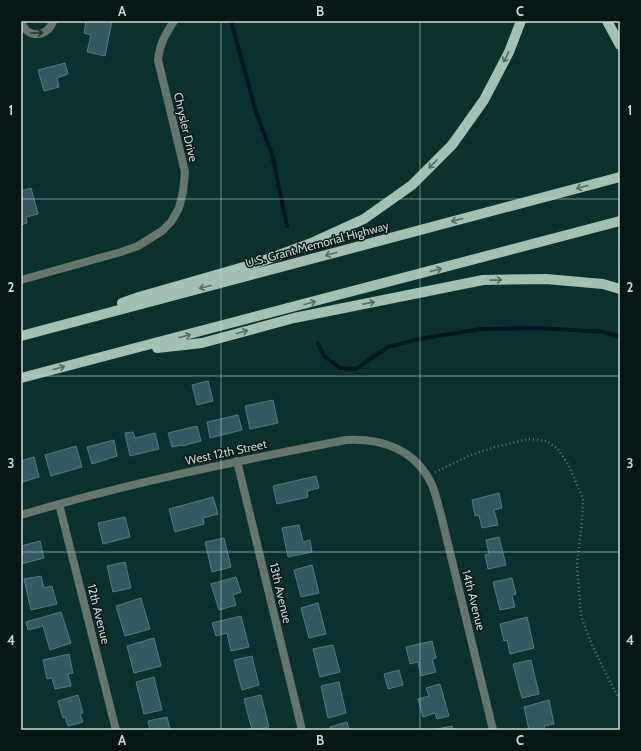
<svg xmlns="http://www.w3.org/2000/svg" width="641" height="751" viewBox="0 0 641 751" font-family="Cabin,sans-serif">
<rect width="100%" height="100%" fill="#0b312f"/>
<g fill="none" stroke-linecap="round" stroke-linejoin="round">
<g stroke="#001520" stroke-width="4">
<polyline points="231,21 256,112 272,154 287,226"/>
<polyline points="318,343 324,356 340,368 356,369 388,347 419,339 481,329 539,328 604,332 620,337"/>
</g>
</g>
<g fill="#315a62" stroke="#557980">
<polygon points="86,21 112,21 105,56 87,52 91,35 84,33"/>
<polygon points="65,63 68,74 57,78 59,87 44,91 38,70"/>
<polygon points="31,188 38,214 26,217 27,223 21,225 21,191"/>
<polygon points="208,381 213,401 197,405 192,385"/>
<polygon points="273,400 278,423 250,429 245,406"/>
<polygon points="238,415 242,430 210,438 207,422"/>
<polygon points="197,426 201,441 182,446 182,445 172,447 168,433"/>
<polygon points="133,432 135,438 155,433 159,449 130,456 125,433"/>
<polygon points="114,440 117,456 92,464 87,447"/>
<polygon points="76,446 82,467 51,476 45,455"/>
<polygon points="34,457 39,477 22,482 21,461"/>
<polygon points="316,476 319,488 307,491 308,497 277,504 273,486"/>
<polygon points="499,493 502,508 494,510 498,525 482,528 479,515 475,516 472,500"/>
<polygon points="213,497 218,514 203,518 204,524 175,532 169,509"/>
<polygon points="125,517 130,537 103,544 98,523"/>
<polygon points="299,525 303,542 310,540 312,552 288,557 282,528"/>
<polygon points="499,537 506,565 488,569 485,555 489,554 486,540"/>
<polygon points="224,538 231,567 212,572 205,542"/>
<polygon points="40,541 44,558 21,564 21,546"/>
<polygon points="125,562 131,588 113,592 107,566"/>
<polygon points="312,565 319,593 301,597 294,570"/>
<polygon points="41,576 44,588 52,586 57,604 31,610 24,579"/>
<polygon points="236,577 241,592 233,595 236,605 219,610 211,584"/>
<polygon points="512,578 516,594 512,595 515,607 500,610 493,582"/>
<polygon points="141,598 150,629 125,636 116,606"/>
<polygon points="318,603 326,634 309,638 301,608"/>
<polygon points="61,612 71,643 50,650 43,626 28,630 26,622"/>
<polygon points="241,616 249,647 231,651 227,633 216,636 212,623"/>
<polygon points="527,617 534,648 510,654 507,640 504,641 500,624"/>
<polygon points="154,638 161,666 134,673 127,646"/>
<polygon points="432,641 436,658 432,659 436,672 421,676 418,662 410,664 406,647"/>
<polygon points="333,645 340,672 320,677 313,649"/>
<polygon points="69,654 73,673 68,674 71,686 55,689 52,678 47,679 43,660"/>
<polygon points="252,656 259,685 242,690 234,660"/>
<polygon points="531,660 539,694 522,698 513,664"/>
<polygon points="399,670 403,685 388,689 384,674"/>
<polygon points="154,677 162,710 144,714 136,682"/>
<polygon points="339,682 346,713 328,718 321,686"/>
<polygon points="440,684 449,716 437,719 435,713 423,717 418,699 429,696 426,688"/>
<polygon points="78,695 83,713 80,714 83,722 68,726 65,717 63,718 58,701"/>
<polygon points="261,695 269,727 252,730 244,699"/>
<polygon points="549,700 554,724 544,726 545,730 529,730 524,707"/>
<polygon points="167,717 170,730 150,730 148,721"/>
<polygon points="347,722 349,730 331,730 330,727"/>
<polygon points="452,726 453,730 438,730 437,729"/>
</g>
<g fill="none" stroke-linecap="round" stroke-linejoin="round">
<polyline stroke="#5b7977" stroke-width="2.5" stroke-dasharray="1 3" stroke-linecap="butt" points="435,472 471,455 495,447 529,439 546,441 557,448 568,464 583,498 582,522 577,565 581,616 592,645 614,690 620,698"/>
<g stroke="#67756f" stroke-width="8">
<path d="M21,21C26,39 48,38 53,21"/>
<polyline points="237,461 302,730"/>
<polyline points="59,504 116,730"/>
<path d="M21,515C128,483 237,461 346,440C383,438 416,450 432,485C436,494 438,505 441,515L493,730"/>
</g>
<path stroke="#67756f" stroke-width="8" d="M21,280L121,252L138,246L162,231L171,222L179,208L183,192L185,172L158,60C160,43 165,35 174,21"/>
<g stroke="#a3c0b4" stroke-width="10">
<polyline points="607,21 620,45"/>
<polyline points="122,303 139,297 254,264 309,244 364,219 412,185 452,145 484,100 509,52 521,21"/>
<polyline points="21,336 620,177"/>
<polyline points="157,348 202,343 294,318 483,280 546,279 603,284 620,289"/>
<polyline points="21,378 620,221"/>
</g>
</g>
<defs><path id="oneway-shaft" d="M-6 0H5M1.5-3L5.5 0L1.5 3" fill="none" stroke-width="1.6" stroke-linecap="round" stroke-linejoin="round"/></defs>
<use stroke="#243230" href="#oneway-shaft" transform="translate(37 33)"/>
<g stroke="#556b64">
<use href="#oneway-shaft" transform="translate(506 57) rotate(117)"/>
<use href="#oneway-shaft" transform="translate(433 164) rotate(135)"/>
<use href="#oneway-shaft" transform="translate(582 187) rotate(165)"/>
<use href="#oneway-shaft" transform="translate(457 220) rotate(165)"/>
<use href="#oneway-shaft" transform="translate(331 254) rotate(165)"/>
<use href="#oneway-shaft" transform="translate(436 270) rotate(-15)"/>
<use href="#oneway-shaft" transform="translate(496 280) rotate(-1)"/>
<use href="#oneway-shaft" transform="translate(205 287) rotate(165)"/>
<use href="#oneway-shaft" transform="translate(310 303) rotate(-15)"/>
<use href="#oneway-shaft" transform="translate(369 303) rotate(-11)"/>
<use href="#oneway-shaft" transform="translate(242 332) rotate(-15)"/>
<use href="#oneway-shaft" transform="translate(185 336) rotate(-14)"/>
<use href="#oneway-shaft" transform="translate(59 368) rotate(-15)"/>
</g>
<path fill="none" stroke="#c7dad9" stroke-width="1" stroke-opacity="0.55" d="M221,21V730M420,21V730M21,199H620M21,376H620M21,552H620"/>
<g text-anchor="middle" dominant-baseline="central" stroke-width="3" stroke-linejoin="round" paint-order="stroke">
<g font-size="12" fill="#c7dad9" stroke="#071615">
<text transform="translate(186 127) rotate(77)">Chrysler Drive</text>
<text transform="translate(317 244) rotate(-15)">U.S. Grant Memorial Highway</text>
<text transform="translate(226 452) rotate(-12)">West 12th Street</text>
<text transform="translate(281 593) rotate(77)">13th Avenue</text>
<text transform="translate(474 600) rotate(76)">14th Avenue</text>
<text transform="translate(99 614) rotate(76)">12th Avenue</text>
</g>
</g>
<rect width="641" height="751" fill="none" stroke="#071615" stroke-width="44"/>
<rect x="22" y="22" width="597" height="707" fill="none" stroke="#c7dad9" stroke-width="1.5"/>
<g font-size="13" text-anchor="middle" font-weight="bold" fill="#c7dad9">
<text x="122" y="16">A</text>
<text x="320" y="16">B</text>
<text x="520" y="16">C</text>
<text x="11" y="115">1</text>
<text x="630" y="115">1</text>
<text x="11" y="292">2</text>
<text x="630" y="292">2</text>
<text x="11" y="468">3</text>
<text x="630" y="468">3</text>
<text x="11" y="645">4</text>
<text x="630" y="645">4</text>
<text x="122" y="745">A</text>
<text x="320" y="745">B</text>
<text x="520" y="745">C</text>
</g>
</svg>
